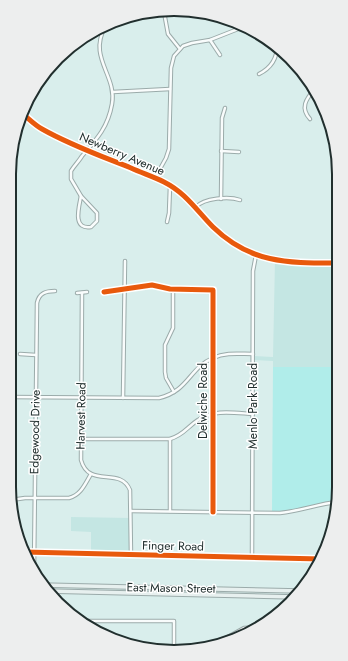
<svg xmlns="http://www.w3.org/2000/svg" width="348" height="661" viewBox="0 0 348 661" font-family="Jost,sans-serif">
<rect width="100%" height="100%" fill="#d9eeec"/>
<g fill="#c4e6e3">
<polygon points="275,260 292,263 338,263 338,367 273,367 273,361 253,360 253,356 273,357"/>
<polygon points="71,517 131,518 131,555 91,554 91,532 71,531"/>
</g>
<polygon fill="#b0edea" points="273,367 338,367 339,498 337,502 307,508 272,513"/>
<g fill="none" stroke-linecap="round" stroke-linejoin="round">
<defs>
<g id="street">
<polyline points="164,12 168,34 180,49"/>
<polyline points="210,40 220,55"/>
<path d="M259,74C271,68 277,59 277,46"/>
<polyline points="113,92 170,89"/>
<path d="M23,114C29,119 35,125 42,129C70,145 101,156 131,168C142,173 154,177 164,182C186,193 197,211 213,227C251,264 289,263 338,263"/>
<path d="M310,119C300,108 306,99 314,90"/>
<polyline points="221,151 239,152"/>
<polyline points="155,178 166,158 169,149 171,68 174,56 183,46 192,43 210,40 238,29 243,29 271,42"/>
<path d="M81,196L71,179V171C74,166 79,161 82,156C97,139 108,127 112,104C117,75 88,58 105,27"/>
<path d="M81,196L97,213V221L91,227C72,230 79,207 81,196Z"/>
<polyline points="221,199 222,118 225,108"/>
<path d="M196,207C204,198 229,196 240,200"/>
<polyline points="9,216 13,218"/>
<polyline points="167,222 169,213 170,186"/>
<polyline points="173,289 173,328 165,345 165,372 166,378 174,392"/>
<polyline points="104,292 152,285 170,289 213,290 213,512"/>
<polyline points="77,293 87,292"/>
<path d="M82,293L81,460C89,489 120,466 130,490L131,555"/>
<polyline points="20,354 36,355"/>
<path d="M9,397L159,398C189,391 189,368 213,358C226,352 239,354 253,354"/>
<polyline points="123,398 125,261"/>
<path d="M80,439H170C184,435 187,427 198,420C213,409 235,413 253,414"/>
<path d="M11,500L25,498H69C81,495 85,484 91,474"/>
<path d="M131,511L280,513C300,511 318,504 337,502"/>
<polyline points="170,511 170,439"/>
<polyline points="24,552 322,559"/>
<polyline points="252,558 253,271 256,255"/>
<path d="M34,570L37,303C39,293 46,291 55,291"/>
<polyline points="79,621 174,621 174,651"/>
<polyline points="215,644 244,628 259,627"/>
</g>
<g id="secondary">
<polyline points="42,585 300,591"/>
<polyline points="47,591 295,597"/>
</g>
</defs>
<use href="#street" stroke="#9babaa" stroke-width="4.5"/>
<use href="#secondary" stroke="#9babaa" stroke-width="5.5"/>
<use href="#street" stroke="#f9fcfc" stroke-width="2.5"/>
<use href="#secondary" stroke="#e7f0ef" stroke-width="3.5"/>
<defs>
<g id="cycleway">
<path d="M23,114C29,119 35,125 42,129C70,145 101,156 131,168C142,173 154,177 164,182C186,193 197,211 213,227C251,264 289,263 338,263"/>
<polyline points="104,292 152,285 170,289 213,290 213,512"/>
<polyline points="24,552 322,559"/>
</g>
</defs>
<use href="#cycleway" stroke="#fff" stroke-width="8"/>
<use href="#cycleway" stroke="#e8590c" stroke-width="5"/>
</g>
<g text-anchor="middle" dominant-baseline="central" stroke-width="3" stroke-linejoin="round" paint-order="stroke">
<g font-size="12" fill="#212f2e" stroke="#fff">
<text transform="translate(122 154) rotate(23)">Newberry Avenue</text>
<text transform="translate(203 401) rotate(-90)">Delwiche Road</text>
<text transform="translate(253 406) rotate(-90)">Menlo Park Road</text>
<text transform="translate(81 416) rotate(-89)">Harvest Road</text>
<text transform="translate(35 432) rotate(-89)">Edgewood Drive</text>
<text transform="translate(173 546) rotate(1)">Finger Road</text>
<text transform="translate(171 588) rotate(1)">East Mason Street</text>
</g>
</g>
<path d="M0 0H348V661H0ZM174 16H174A158 158 0 0 1 332 174V487A158 158 0 0 1 174 645H174A158 158 0 0 1 16 487V174A158 158 0 0 1 174 16Z" fill="#edeeee" fill-rule="evenodd"/>
<path fill="none" stroke="#212f2e" stroke-width="2" d="M174 16H174A158 158 0 0 1 332 174V487A158 158 0 0 1 174 645H174A158 158 0 0 1 16 487V174A158 158 0 0 1 174 16Z"/>
</svg>
